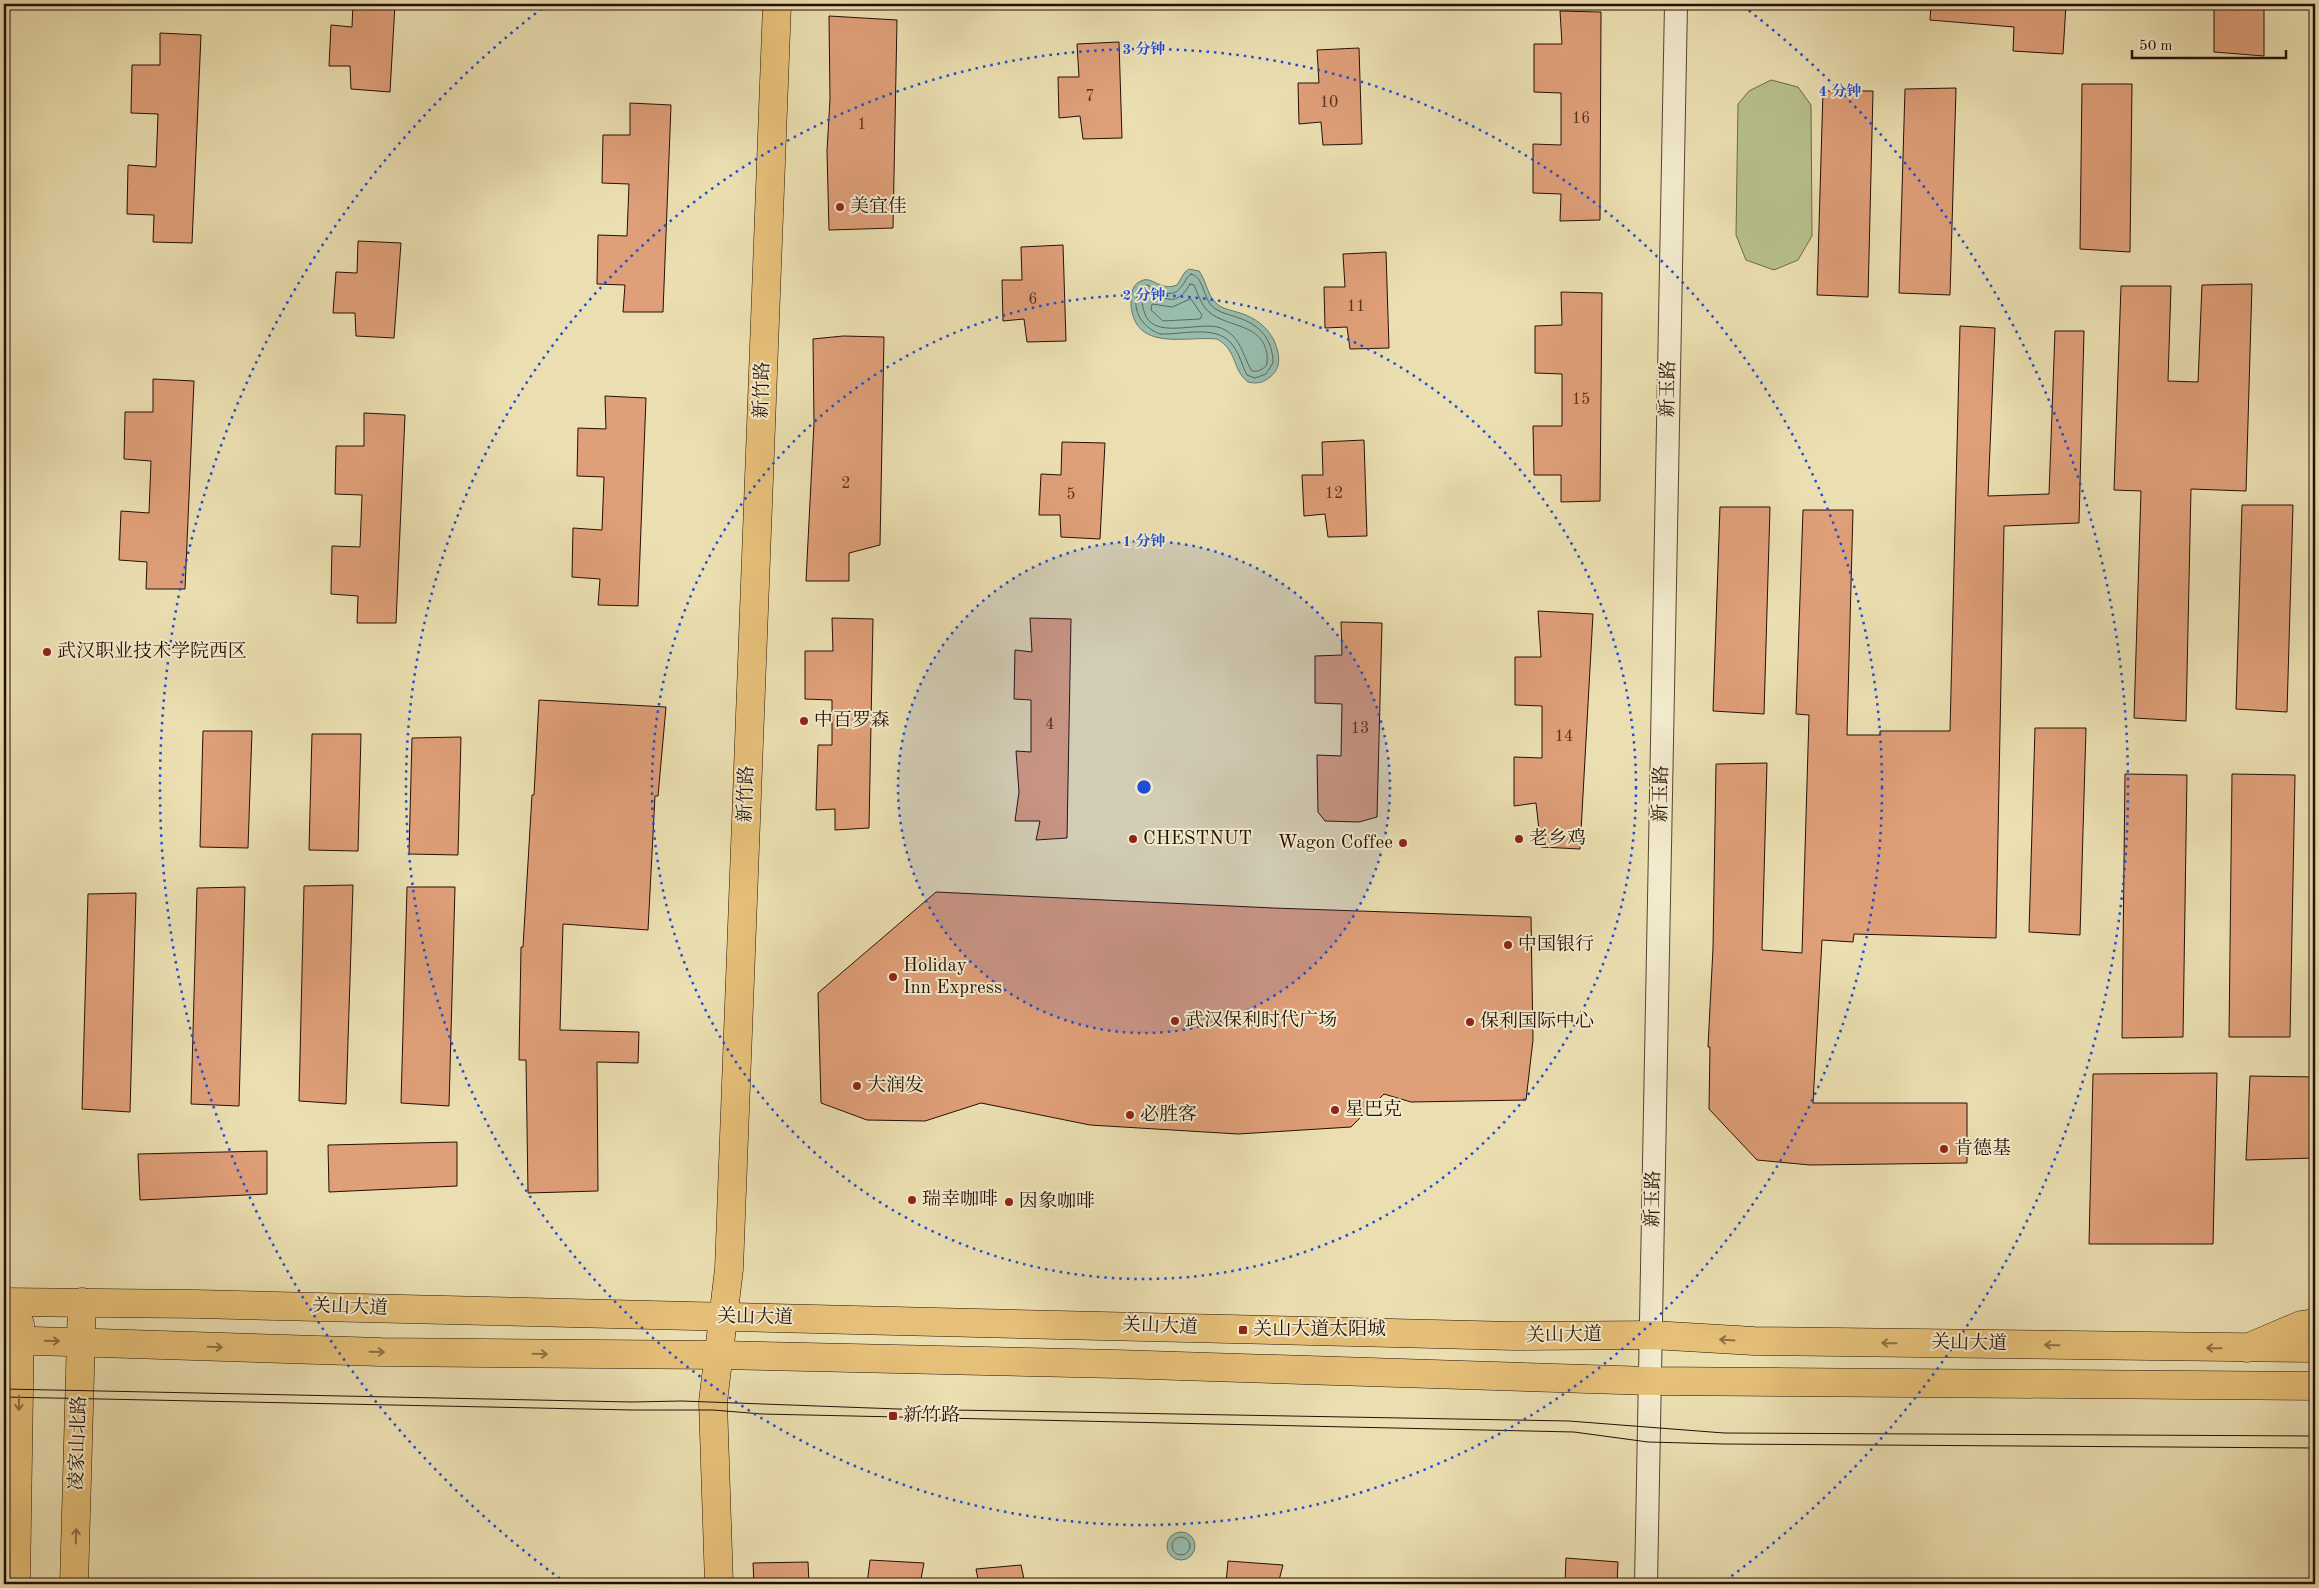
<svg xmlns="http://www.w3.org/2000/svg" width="2319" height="1588" viewBox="0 0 2319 1588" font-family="'Old Standard TT','Noto Serif SC',serif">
<rect width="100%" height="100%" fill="#ebdfb1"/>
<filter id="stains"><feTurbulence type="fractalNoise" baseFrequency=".004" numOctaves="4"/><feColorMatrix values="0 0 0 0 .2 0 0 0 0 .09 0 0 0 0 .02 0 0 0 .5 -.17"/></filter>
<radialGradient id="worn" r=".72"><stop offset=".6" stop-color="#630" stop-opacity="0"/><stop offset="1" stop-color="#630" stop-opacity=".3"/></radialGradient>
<polygon fill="#b8c18b" stroke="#6f6848" points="1771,80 1798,87 1811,105 1812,236 1798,260 1774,270 1746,260 1736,235 1738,104 1749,91"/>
<g fill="#98bcad" stroke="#6a7769">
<path d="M1189,269L1199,271C1206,280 1207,294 1215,302C1221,309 1231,310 1240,313C1259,319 1274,332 1278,353C1280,363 1278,371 1270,377C1263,383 1257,384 1248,382C1232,370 1238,351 1217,339C1184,336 1135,352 1131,305C1131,296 1131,285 1141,281C1152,275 1160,292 1177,285L1185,272Z"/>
<circle cx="1181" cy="1546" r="14"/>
</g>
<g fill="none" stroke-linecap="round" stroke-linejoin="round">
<g stroke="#5f6658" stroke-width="1">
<path d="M1191,274C1203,276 1203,296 1211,305C1218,313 1229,314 1239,318C1260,325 1273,340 1273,363L1266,374L1255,378L1247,375C1242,366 1240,355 1234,347C1219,323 1183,335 1160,334C1141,327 1129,307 1140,288L1147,285C1157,290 1172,300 1181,287C1185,283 1186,277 1191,274Z"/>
<path d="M1190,284L1194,285C1198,294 1201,305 1209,312C1228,328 1262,323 1267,354C1267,358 1268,362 1266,366C1262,370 1257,372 1252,371C1242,355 1241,336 1221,328C1200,320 1151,342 1144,311C1142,305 1141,298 1144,292C1164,295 1175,311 1190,284Z"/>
<polygon points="1191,299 1202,315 1200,319 1163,321 1151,310 1152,304 1172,307"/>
<circle cx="1181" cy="1546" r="9"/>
</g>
</g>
<g fill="#df9f79" stroke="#260f04">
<polygon points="353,4 395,4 390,92 351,89 350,66 329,66 331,25 352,27"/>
<polygon points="1931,4 2066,4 2063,54 2013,51 2014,27 1930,20"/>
<polygon points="2214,4 2264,4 2264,56 2214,52"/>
<polygon points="1560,11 1601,12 1600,220 1560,221 1561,194 1533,193 1533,144 1561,145 1561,93 1534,92 1534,44 1562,44"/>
<polygon points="829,16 897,20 893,228 829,230 827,151 830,99"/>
<polygon points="160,33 201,35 192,243 153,242 154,215 127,214 128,165 156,167 158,114 131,113 132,65 160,65"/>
<polygon points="1119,42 1122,138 1083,139 1080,116 1059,118 1058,77 1079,77 1077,44"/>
<polygon points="1359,48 1362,144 1323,145 1321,122 1299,124 1298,83 1319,83 1317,50"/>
<polygon points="2082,84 2132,84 2130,252 2080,249"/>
<polygon points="1956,88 1950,295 1899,293 1905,89"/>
<polygon points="1823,91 1873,91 1868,297 1817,295"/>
<polygon points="630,103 671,105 663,312 623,312 625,285 597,284 598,235 627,236 629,184 602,183 603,135 630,135"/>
<polygon points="358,241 401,243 394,338 356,336 355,313 333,313 336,272 357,273"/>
<polygon points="1063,245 1066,341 1027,342 1024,319 1003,321 1002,280 1022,280 1021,247"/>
<polygon points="1386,252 1389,348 1350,349 1347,327 1325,328 1324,287 1345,287 1343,254"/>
<polygon points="2252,284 2246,491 2191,489 2186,721 2134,718 2141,491 2114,490 2121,286 2171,286 2168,381 2198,382 2202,285"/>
<polygon points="1561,292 1602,293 1600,501 1561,502 1561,475 1534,475 1533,426 1562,426 1562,374 1535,373 1535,326 1562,325"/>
<polygon points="1960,326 1995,328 1988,496 2049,494 2055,331 2084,331 2079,523 2004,526 1996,938 1854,934 1853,942 1822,940 1813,1103 1967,1103 1967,1163 1810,1165 1757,1160 1709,1109 1710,1047 1708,1047 1713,948 1716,764 1767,763 1762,950 1802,953 1809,715 1796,714 1803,510 1853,510 1847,735 1880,735 1880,731 1950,731"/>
<polygon points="843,336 884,337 880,545 849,553 849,581 806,581 814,423 813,339"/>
<polygon points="153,379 194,381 185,589 146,589 147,562 119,560 121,511 149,513 151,461 124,459 125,412 153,412"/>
<polygon points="605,396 646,398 638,606 598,605 600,579 572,577 573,528 602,530 604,477 577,476 578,428 606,429"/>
<polygon points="364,413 405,415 396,623 357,623 358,596 331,594 332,546 360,547 362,495 335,494 336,446 364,446"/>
<polygon points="1364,440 1367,536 1328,537 1325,514 1304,516 1302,475 1323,475 1322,442"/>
<polygon points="1062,442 1105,443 1100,539 1061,537 1060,515 1039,515 1041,474 1061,475"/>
<polygon points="2242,505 2293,505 2287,712 2236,709"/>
<polygon points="1720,507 1770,507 1764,714 1713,711"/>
<polygon points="1538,611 1593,614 1580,849 1541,847 1536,803 1514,806 1514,757 1542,758 1542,706 1515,705 1515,657 1541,657"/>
<polygon points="832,618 873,619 869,828 835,830 835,809 816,810 818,745 832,745 832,700 805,699 805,651 833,651"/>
<polygon points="1030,618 1071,619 1067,838 1036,840 1040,821 1015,821 1019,792 1016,751 1031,752 1031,700 1014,699 1015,650 1032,652"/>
<polygon points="1341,622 1382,623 1377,817 1359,822 1325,821 1318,812 1317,755 1341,756 1342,704 1315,703 1315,656 1342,655"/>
<polygon points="539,700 666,707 658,796 655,796 648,930 563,924 560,1030 639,1032 638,1063 597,1062 598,1191 528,1193 526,1060 519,1060 521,947 523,947 532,795 534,795"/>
<polygon points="2035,728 2086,728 2080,935 2029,932"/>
<polygon points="203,731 252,731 248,848 200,847"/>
<polygon points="312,734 361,734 358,851 309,850"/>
<polygon points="461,737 458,855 409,854 412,738"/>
<polygon points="2125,774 2187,775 2183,1037 2122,1038"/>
<polygon points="2232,774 2295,775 2290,1037 2229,1037"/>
<polygon points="353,885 346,1104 299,1101 304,886"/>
<polygon points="245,887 239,1106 191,1104 197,888"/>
<polygon points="407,887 455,887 449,1106 401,1103"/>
<polygon points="936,892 1273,908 1531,917 1533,1040 1526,1100 1411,1102 1384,1094 1351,1127 1238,1134 1090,1125 981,1103 925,1121 867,1120 821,1103 818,993"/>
<polygon points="136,893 130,1112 82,1109 88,894"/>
<polygon points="2217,1073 2213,1244 2089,1244 2093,1074"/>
<polygon points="2250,1076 2315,1077 2315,1158 2246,1160"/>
<polygon points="457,1142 457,1186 329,1192 328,1145"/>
<polygon points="267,1151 267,1194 140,1200 138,1154"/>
<polygon points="1566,1558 1618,1562 1617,1584 1565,1584"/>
<polygon points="870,1560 924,1563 920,1584 867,1584"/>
<polygon points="1228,1561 1283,1565 1278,1584 1226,1584"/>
<polygon points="808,1562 809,1584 754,1584 753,1563"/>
<polygon points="1021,1565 1025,1584 979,1584 976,1569"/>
</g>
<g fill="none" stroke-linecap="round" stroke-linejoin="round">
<defs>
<polyline id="minor" points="1646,1584 1676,4"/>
<g id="major">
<polyline points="4,1302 197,1304 1514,1336 1652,1335 1754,1341 2315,1348"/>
<polyline points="4,1340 381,1352 719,1355 1117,1364 1651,1381 2315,1386"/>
<polyline points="16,1584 20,1324"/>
<polyline points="74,1584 82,1302"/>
<polyline points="719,1584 713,1402 729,1269 777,4"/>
</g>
<polyline id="highway" points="2247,1348 2301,1325 2315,1323"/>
</defs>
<use href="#minor" stroke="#57432f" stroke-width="24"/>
<use href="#major" stroke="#260f04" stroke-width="29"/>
<use href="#highway" stroke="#260f04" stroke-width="29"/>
<use href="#minor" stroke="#f2eacc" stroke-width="22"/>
<use href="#major" stroke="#e6c078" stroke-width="28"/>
<use href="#highway" stroke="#e6c078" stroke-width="28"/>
<g stroke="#260f04" stroke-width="1">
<polyline points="4,1389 632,1402 682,1401 898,1409 1569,1421 1724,1433 2315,1436"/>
<polyline points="4,1397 633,1410 713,1410 762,1414 1574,1432 1648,1442 1723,1444 2315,1448"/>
</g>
</g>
<defs><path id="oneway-shaft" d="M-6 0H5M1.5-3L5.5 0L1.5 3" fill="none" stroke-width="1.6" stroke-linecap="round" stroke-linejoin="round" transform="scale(1.25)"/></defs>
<g stroke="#907044">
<use href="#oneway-shaft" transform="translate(1727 1340) rotate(-176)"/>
<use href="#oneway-shaft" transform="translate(52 1341) rotate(1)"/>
<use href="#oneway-shaft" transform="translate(1889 1343) rotate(-179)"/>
<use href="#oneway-shaft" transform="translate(2052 1345) rotate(-179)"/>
<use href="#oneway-shaft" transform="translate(215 1347) rotate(2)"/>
<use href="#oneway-shaft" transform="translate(2214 1348) rotate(-179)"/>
<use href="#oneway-shaft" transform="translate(377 1352) rotate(1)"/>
<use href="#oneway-shaft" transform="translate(540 1354) rotate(1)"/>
<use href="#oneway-shaft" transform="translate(19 1403) rotate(91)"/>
<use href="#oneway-shaft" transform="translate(76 1536) rotate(-88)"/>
</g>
<circle cx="1144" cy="787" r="246" fill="#1d4ed8" fill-opacity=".12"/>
<g fill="none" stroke="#1d4ed8" stroke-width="2.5" stroke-dasharray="2.5 5">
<circle cx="1144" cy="787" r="246"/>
<circle cx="1144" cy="787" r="492"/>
<circle cx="1144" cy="787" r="738"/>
<path d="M566 1583A984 984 0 0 1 545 6M1743 6A984 984 0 0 1 1722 1583"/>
</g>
<g fill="#8f2418" stroke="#f2eacc" stroke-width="2">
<circle cx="840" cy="207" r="5"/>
<circle cx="47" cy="652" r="5"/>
<circle cx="804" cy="721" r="5"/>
<circle cx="1133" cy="839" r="5"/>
<circle cx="1519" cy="839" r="5"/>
<circle cx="1403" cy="843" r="5"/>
<circle cx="1508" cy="945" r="5"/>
<circle cx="893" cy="977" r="5"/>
<circle cx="1175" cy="1021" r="5"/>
<circle cx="1470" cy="1022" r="5"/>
<circle cx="857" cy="1086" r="5"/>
<circle cx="1335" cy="1110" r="5"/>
<circle cx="1130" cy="1115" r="5"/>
<circle cx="1944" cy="1149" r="5"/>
<circle cx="912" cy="1200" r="5"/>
<circle cx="1009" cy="1202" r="5"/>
<rect x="1238" y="1325" width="10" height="10" rx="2.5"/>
<rect x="888" y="1411" width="10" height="10" rx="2.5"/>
</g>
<g text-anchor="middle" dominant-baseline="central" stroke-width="4" stroke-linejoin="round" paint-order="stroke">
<g font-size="16" fill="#543321">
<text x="1090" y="97">7</text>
<text x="1329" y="103">10</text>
<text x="1581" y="119">16</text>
<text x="862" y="125">1</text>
<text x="1033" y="300">6</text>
<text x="1356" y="307">11</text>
<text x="1581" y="400">15</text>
<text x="846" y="484">2</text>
<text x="1334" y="494">12</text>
<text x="1071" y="495">5</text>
<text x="1050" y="725">4</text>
<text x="1360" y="729">13</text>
<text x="1564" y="737">14</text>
</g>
<g font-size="19" fill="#260f04" stroke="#f2eacc" text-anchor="start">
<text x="850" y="207">美宜佳</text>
<text x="57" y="652">武汉职业技术学院西区</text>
<text x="814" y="721">中百罗森</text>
<text x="1143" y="839">CHESTNUT</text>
<text x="1529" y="839">老乡鸡</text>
<text x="1393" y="843" text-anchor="end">Wagon Coffee</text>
<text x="1518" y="945">中国银行</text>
<text x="903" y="966">Holiday<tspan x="903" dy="22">Inn Express</tspan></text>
<text x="1185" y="1021">武汉保利时代广场</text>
<text x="1480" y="1022">保利国际中心</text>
<text x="867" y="1086">大润发</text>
<text x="1345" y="1110">星巴克</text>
<text x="1140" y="1115">必胜客</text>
<text x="1954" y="1149">肯德基</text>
<text x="922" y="1200">瑞幸咖啡</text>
<text x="1019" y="1202">因象咖啡</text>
<text x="1253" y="1330">关山大道太阳城</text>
<text x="903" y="1416">新竹路</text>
</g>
<g font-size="19" fill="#260f04" stroke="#f2eacc">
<text transform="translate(1669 389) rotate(-89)">新玉路</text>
<text transform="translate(763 390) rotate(-88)">新竹路</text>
<text transform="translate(747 794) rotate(-88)">新竹路</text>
<text transform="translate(1662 794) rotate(-89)">新玉路</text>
<text transform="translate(1654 1199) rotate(-89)">新玉路</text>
<text transform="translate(350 1308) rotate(2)">关山大道</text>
<text transform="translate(755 1318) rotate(1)">关山大道</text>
<text transform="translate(1160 1327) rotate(2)">关山大道</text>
<text transform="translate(1564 1336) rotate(-1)">关山大道</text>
<text transform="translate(1969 1344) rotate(1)">关山大道</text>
<text transform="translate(79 1443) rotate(-88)">凌家山北路</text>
</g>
</g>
<circle cx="1144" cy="787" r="8" fill="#1d4ed8" stroke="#f2eacc" stroke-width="2.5"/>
<g font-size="15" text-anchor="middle" font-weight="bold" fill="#1d4ed8" stroke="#f2eacc" stroke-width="4" stroke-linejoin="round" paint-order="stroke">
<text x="1144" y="54">3 分钟</text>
<text x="1840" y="96">4 分钟</text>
<text x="1144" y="300">2 分钟</text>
<text x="1144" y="546">1 分钟</text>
</g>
<rect width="2319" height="1588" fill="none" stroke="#ebdfb1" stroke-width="20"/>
<rect x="5" y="5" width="2309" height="1578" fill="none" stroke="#260f04" stroke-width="2.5"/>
<rect x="10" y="10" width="2299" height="1568" fill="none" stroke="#260f04"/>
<path d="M2132 50v8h154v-8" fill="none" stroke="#260f04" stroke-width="2.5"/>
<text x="2139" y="50" font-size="15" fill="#260f04" stroke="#f2eacc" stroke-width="4" paint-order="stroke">50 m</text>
<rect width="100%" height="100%" filter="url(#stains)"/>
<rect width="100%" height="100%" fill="url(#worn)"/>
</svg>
